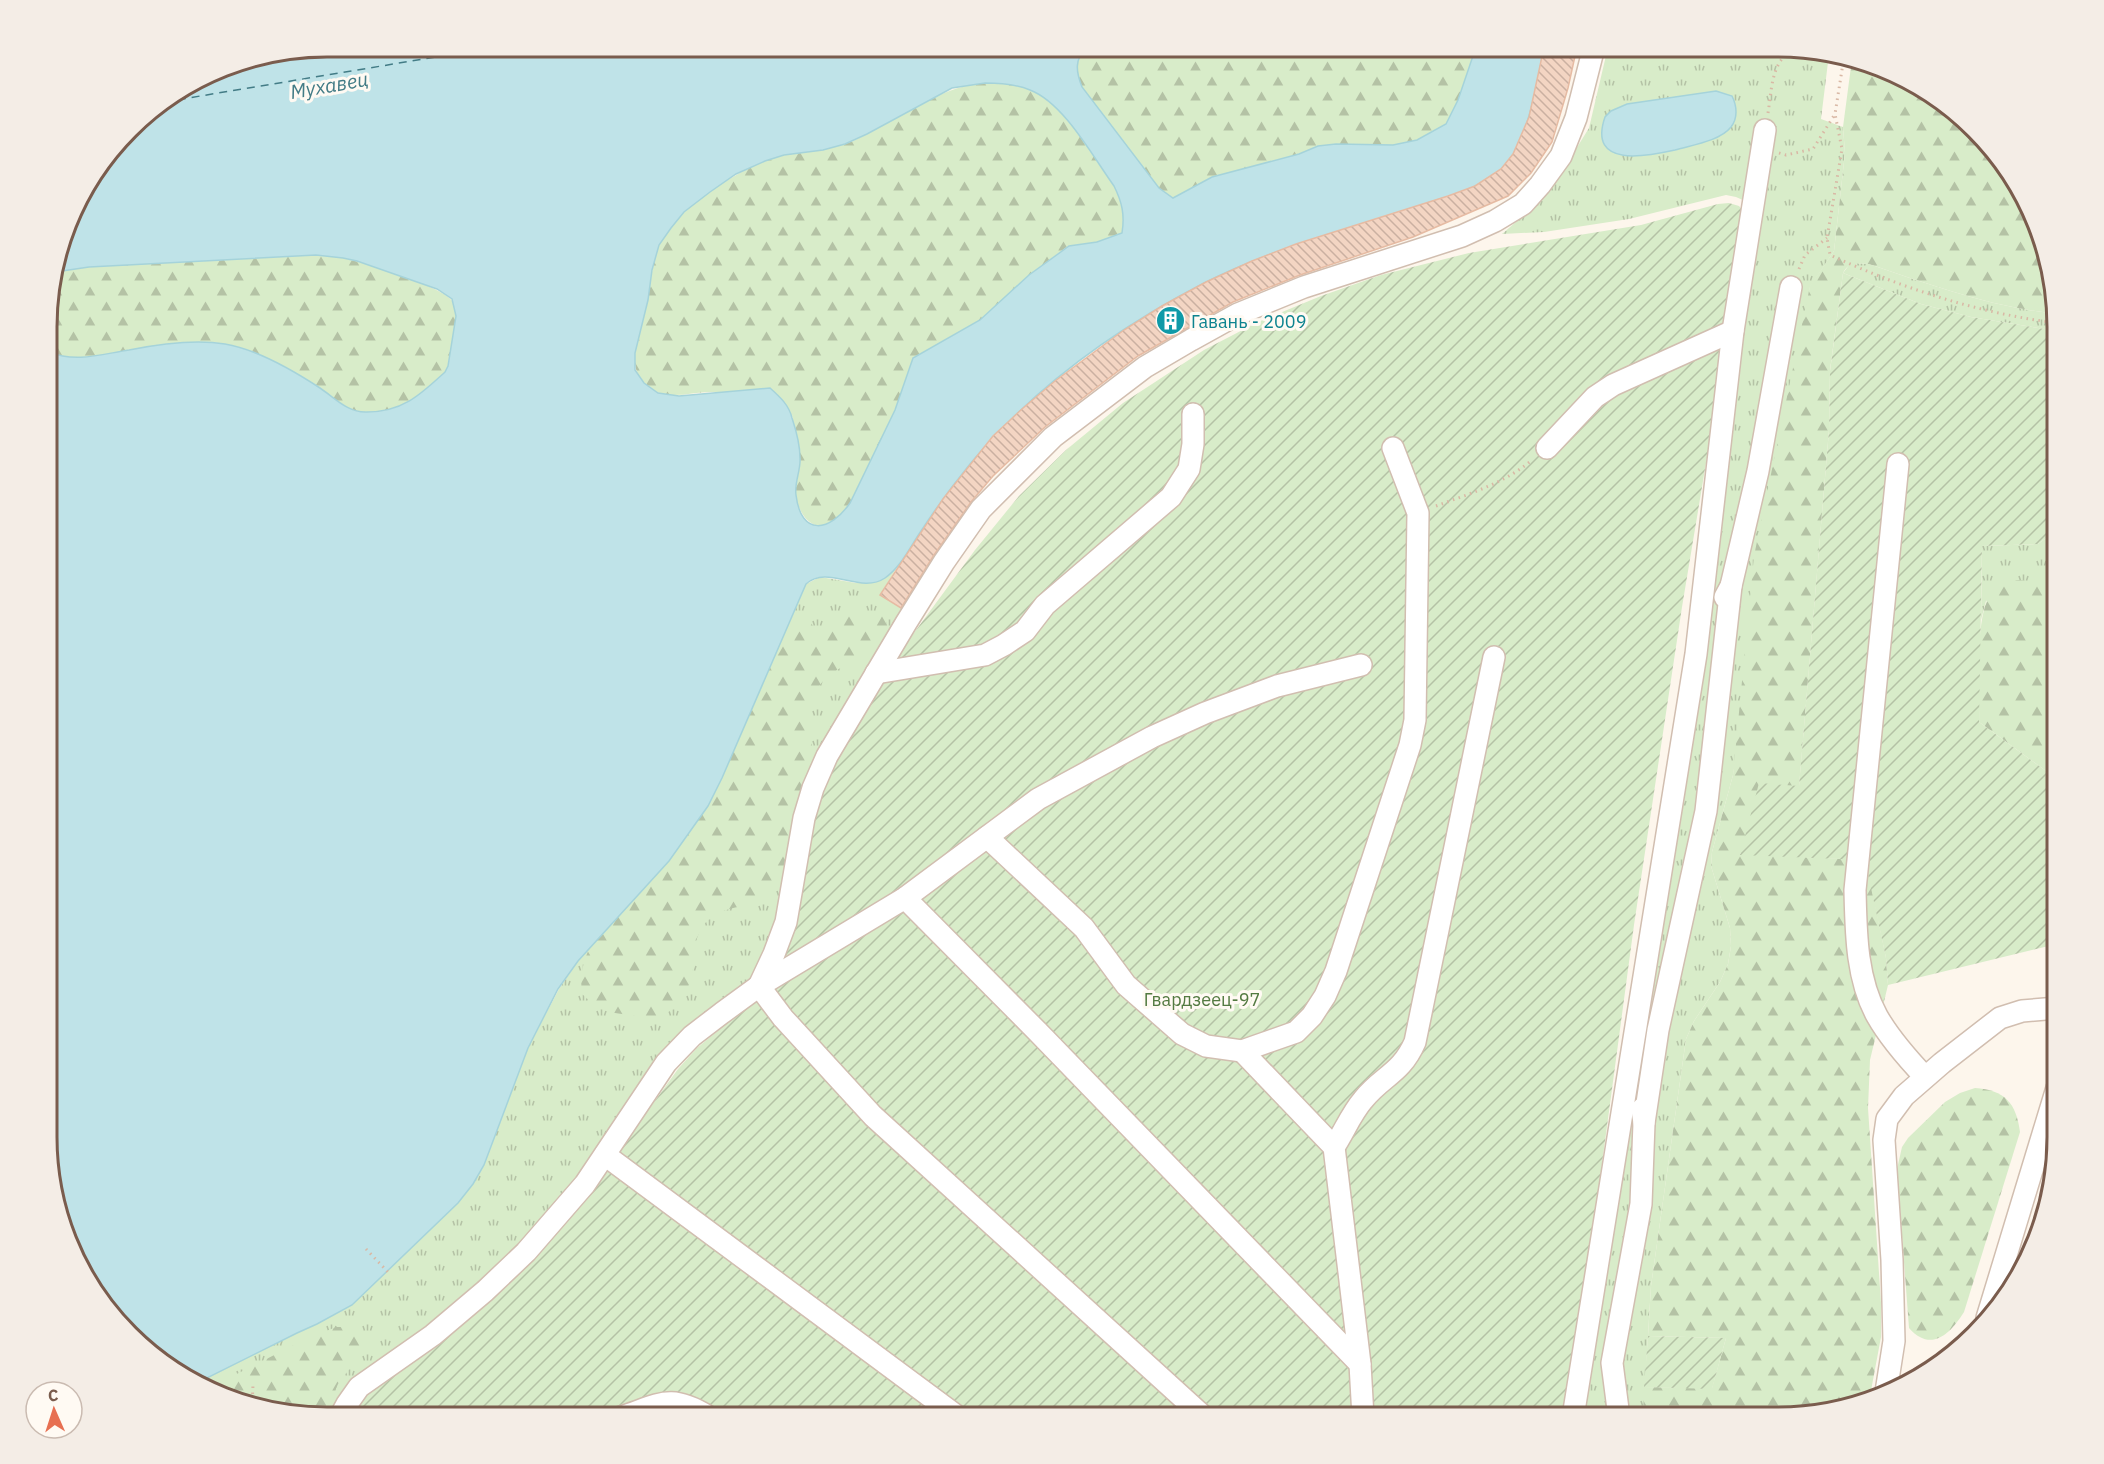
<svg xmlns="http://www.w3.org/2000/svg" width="2104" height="1464" viewBox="0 0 2104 1464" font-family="'IBM Plex Sans',sans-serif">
<defs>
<pattern id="grass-tufts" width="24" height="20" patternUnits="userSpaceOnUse" patternTransform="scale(1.5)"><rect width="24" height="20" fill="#d8ecc9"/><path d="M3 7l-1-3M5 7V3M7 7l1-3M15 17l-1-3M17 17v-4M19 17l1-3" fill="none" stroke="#b4c2a5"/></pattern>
<pattern id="forest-firs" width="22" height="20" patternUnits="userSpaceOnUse" patternTransform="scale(1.5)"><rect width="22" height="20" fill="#d8ecc9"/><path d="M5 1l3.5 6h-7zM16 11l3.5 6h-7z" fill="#b4c2a5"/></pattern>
<pattern id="garden-furrows" width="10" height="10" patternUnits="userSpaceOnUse" patternTransform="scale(1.5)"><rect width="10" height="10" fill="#d8ecc9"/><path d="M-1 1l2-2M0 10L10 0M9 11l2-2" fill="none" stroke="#b4c2a5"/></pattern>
<pattern id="building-back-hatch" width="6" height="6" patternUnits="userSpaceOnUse" patternTransform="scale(1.5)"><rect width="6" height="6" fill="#f3d5c3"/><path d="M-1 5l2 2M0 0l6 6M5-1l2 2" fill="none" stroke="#cab0a1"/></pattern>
</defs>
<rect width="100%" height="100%" fill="#fdf6ec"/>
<g fill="url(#grass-tufts)">
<polygon points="1608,47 1795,47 1829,54 1821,119 1843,127 1845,153 1834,251 1810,287 1733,775 1712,852 1711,866 1730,928 1731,946 1728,964 1720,982 1694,1021 1686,1039 1651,1286 1643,1417 1582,1417 1658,931 1745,201 1736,197 1726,195 1629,219 1544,232 1502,234 1532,208 1563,170 1589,128"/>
<path d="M1855,263L1869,264C1931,285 1991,307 2057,314V331L1971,317L1921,304L1843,273L1849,265Z"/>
<polygon points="2057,530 2057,543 2054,546 2057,567 2057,597 2046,584 1986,601 1981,620 1982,546 2038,544"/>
<polygon points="901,561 880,595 902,608 782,920 751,981 600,1149 524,1244 334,1417 309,1417 237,1402 199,1382 297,1333 317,1324 352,1305 458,1203 473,1184 484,1165 528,1048 559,989 578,961 692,831 708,806 722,778 806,584 820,577 856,583 886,577"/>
</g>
<g fill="url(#forest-firs)">
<path d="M1087,47H1476L1458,100L1446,124L1417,140L1393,145L1336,144L1318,146L1299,154L1212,177L1173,198L1159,188L1082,87C1076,72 1074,59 1087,47Z"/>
<polygon points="1704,47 1783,47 1754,50"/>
<path d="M1852,59L1867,62L1947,104L2020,187L2057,314C1991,307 1931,285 1869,264C1858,263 1848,262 1843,273L1830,370L1829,430L1799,787L1740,854L1866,860L1886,958L1888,985L1870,1060L1868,1108L1881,1303V1337L1870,1396L1777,1417H1643L1644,1387L1712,1388L1726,1338L1648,1336L1651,1286L1686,1039L1694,1021L1720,982L1728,964L1731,946L1730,928L1711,866L1712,852L1733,775L1754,556L1810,286L1834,251L1845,153L1843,127Z"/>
<path d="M985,83C1000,83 1015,84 1030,90C1064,103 1093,157 1114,186C1122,202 1125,215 1122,233L1097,242L1068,246L1029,275L980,320L913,358L895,410L850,503C845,511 840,518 831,523C811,534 797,511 796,494C795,482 801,469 800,457C799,443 794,429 792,415C773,410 754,404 735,398C728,396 720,392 713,392C689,391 664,404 644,383C627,366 638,340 643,319C650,296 650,271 658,248C671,210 745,165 782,155C806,150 830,151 853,141C897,121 935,87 985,83Z"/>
<path d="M316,255C325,256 334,256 343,258C362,262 445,287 453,302C462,320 451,347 448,366L445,372C421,394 403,412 367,412C348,413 335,398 320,388C294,371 255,349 225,344C195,339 159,345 129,350C102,354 76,363 49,352V291L55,272L89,267Z"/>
<path d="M2020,580L2046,584L2057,597V779L1979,722C1980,690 1973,612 1994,588C2001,581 2012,581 2020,580Z"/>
<path d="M871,611L882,613C887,621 888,625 886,634C881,664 845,659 827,677C819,684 811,698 809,708C806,723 813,738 812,753C811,767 804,779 800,792C793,814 789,836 786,858C784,870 783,884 774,892C752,912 720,901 703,926C692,942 696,957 692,974C685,1006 668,1021 635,1016C609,1012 602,1013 582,994C580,977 582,965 589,949L669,861L708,806L722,778L790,619L797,615L808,617L816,632L821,635L833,630C840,609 852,612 871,611Z"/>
<path d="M1975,1088C2005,1090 2016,1103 2020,1132L1964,1312C1950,1334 1931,1353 1909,1328L1897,1169L1902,1147L1908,1138L1945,1102L1960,1093Z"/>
<path d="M336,1327C353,1326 360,1336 362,1352L338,1384L332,1397L326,1417H309L237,1403L209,1388L302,1341Z"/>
</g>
<g fill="url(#garden-furrows)">
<polygon points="1729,203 1739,206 1744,212 1726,343 1682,607 1634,925 1568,1417 346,1417 362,1389 586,1196 678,1069 697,1048 743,1010 799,882 827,769 905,645 975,550 1019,496 1066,450 1123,403 1204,350 1258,322 1321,296 1381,275 1469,253 1641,225 1718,204"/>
<polygon points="1843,273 1921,304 1971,317 2057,331 2057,530 2038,544 1982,546 1979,722 2057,779 2057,944 1888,985 1886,958 1865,860 1740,855 1759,783 1799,786 1829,430 1830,371"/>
<polygon points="1648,1336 1726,1338 1712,1389 1644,1387"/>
</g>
<g fill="#bfe3e8" stroke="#a5d3da" stroke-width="1.5" fill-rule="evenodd">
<path d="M327,47H1087C1074,59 1076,72 1082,87L1159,188L1173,198L1212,177L1299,154L1318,146L1336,144L1393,145L1417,140L1446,124L1458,100L1476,47H1544C1538,80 1527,147 1501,170C1475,192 1437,199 1406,210C1338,232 1269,250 1204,283C1117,328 1033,388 970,464C952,486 936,508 921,531C910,547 901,567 885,578C860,595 828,564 806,584L722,778L708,806L669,861L578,961L558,989L528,1048L484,1165L473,1184L458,1203L352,1305L317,1324L297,1333L199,1382L157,1360L84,1278L49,1173V352C76,363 102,354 129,350C159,344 195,339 225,344C255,349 294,371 320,388C335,398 348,413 367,412C403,412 421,394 445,372L448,366L456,316L452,299L437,289L357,261L343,258L316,255L89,267L55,272L76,203L142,116L220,68ZM985,83C1000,83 1015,84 1030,90C1064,103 1093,157 1114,186C1122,202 1125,215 1122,233L1097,242L1069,246L1029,275L980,320L913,358L895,410L850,503C830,532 801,537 796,495C794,483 801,470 800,458C800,446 796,430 792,418C789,405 780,397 770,388L679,396L658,393L644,383L635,370V353L648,300L652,270L659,245L671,228L684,212L710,192L736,174L765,161L784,155L823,150L845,144L867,134L952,88Z"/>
<path d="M1716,91L1732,96C1737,106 1738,118 1731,127C1720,141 1692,145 1675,150C1648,156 1587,169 1605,117L1611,111L1627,104Z"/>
</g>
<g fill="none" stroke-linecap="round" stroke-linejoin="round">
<polyline stroke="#437c86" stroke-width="1.5" stroke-dasharray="8 6" stroke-linecap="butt" points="164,102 496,47"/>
</g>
<polygon fill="url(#building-back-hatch)" stroke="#e6bba3" stroke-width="1.5" points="1544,47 1577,47 1568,88 1552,142 1531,173 1508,196 1413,237 1300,275 1233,302 1138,356 1045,427 993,476 971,502 934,555 901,608 880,595 943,499 993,436 1022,409 1055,381 1124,330 1162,306 1206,282 1252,261 1296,244 1448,196 1475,186 1501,169 1513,154 1529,117"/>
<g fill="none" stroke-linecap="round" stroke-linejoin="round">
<defs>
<g id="minor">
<polyline points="1547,448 1595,397 1613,385 1733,331"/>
<path d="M1898,464L1855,890C1856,931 1856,978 1877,1016C1890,1039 1907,1058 1925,1077"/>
<polyline points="1725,597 1731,586 1758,471 1791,287"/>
<polyline points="876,673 985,655 1004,645 1025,631 1045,605 1171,497 1189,469 1193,444 1193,414"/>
<polyline points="987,837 1084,928 1126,985 1182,1034 1206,1046 1242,1051 1296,1032 1312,1016 1325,996 1336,971 1410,745 1415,720 1418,513 1393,448"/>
<polyline points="905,898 1037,1031 1360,1364"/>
<polyline points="759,986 774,954 786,922 804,818 813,788 827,756 906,623 944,562 981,509 1053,437 1145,367 1191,340 1238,314 1304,287 1462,236 1495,221 1523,204 1540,185 1561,156 1576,118 1594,47"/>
<polyline points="759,986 783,1018 873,1116 1204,1417"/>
<polyline points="1242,1051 1334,1147 1360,1364 1363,1417"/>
<polyline points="1644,1123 1658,1030 1706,811 1731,586"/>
<path d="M1334,1147C1344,1132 1351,1114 1363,1100C1382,1076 1401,1074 1415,1042L1494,657"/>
<polyline points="605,1155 958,1417"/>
<polyline points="1987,1318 2057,1088"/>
<polyline points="1886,1392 1894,1341 1892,1260 1884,1140 1887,1119 1904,1096 1942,1063 2000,1018 2022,1011 2057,1008"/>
<polyline points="340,1417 347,1404 359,1387 433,1335 485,1291 526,1252 585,1184 666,1063 692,1036 722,1013 759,986 905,898 1038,799 1152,737 1205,713 1277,686 1361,665"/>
<path d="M621,1417C661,1404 670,1393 709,1417"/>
<polyline points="1573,1417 1696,654 1733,331 1765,130"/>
<polyline points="1619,1417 1612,1363 1641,1204 1644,1123 1642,1109"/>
</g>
</defs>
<use href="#minor" stroke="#d1beb0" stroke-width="24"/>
<g stroke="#d9b8a5" stroke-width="3" stroke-dasharray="1.5 4.5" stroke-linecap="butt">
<path d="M1844,57L1835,114L1842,149L1827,238L1830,255C1902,288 1977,313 2057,323"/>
<path d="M1768,113C1772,89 1771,53 1801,48"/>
<polyline points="1779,153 1786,155 1813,149 1835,114"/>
<polyline points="1799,269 1805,255 1827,238"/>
<path d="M1436,506C1469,494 1505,483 1532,460"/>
<polyline points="366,1249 388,1272"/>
<polyline points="252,1406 253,1385"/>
</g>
<use href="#minor" stroke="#fff" stroke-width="21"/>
</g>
<defs>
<symbol id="building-disc" viewBox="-11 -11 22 22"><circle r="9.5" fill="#0f9aa8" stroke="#fffaf3"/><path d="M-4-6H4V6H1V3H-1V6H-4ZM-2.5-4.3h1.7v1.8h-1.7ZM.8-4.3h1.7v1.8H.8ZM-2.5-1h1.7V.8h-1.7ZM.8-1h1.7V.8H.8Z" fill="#fff"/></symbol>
</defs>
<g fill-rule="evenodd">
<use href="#building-disc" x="1154" y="304" width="33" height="33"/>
</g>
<g text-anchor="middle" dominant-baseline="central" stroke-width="6" stroke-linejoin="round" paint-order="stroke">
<g font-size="18" fill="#0d838f" stroke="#fffaf3" text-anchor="start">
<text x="1191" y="321">Гавань - 2009</text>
</g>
<g font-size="18" fill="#537a41" stroke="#fffaf3">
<text x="1202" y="999">Гвардзеец-97</text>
</g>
<g font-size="20" font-style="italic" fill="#437c86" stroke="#fffaf3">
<text transform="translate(329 85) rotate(-10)">Мухавец</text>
</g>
</g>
<path d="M0 0H2104V1464H0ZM327 57H1777A270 270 0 0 1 2047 327V1137A270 270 0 0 1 1777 1407H327A270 270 0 0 1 57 1137V327A270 270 0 0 1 327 57Z" fill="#f4ede6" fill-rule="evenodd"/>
<path fill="none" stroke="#7a5c4d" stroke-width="3" d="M327 57H1777A270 270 0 0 1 2047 327V1137A270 270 0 0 1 1777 1407H327A270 270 0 0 1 57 1137V327A270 270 0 0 1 327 57Z"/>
<g transform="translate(54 1410) rotate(357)"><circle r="28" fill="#fffaf3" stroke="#cabbb1" stroke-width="1.5"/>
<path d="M0-4.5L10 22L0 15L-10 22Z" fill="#e76f51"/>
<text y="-9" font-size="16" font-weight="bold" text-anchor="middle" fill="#7a5c4d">С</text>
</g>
</svg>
